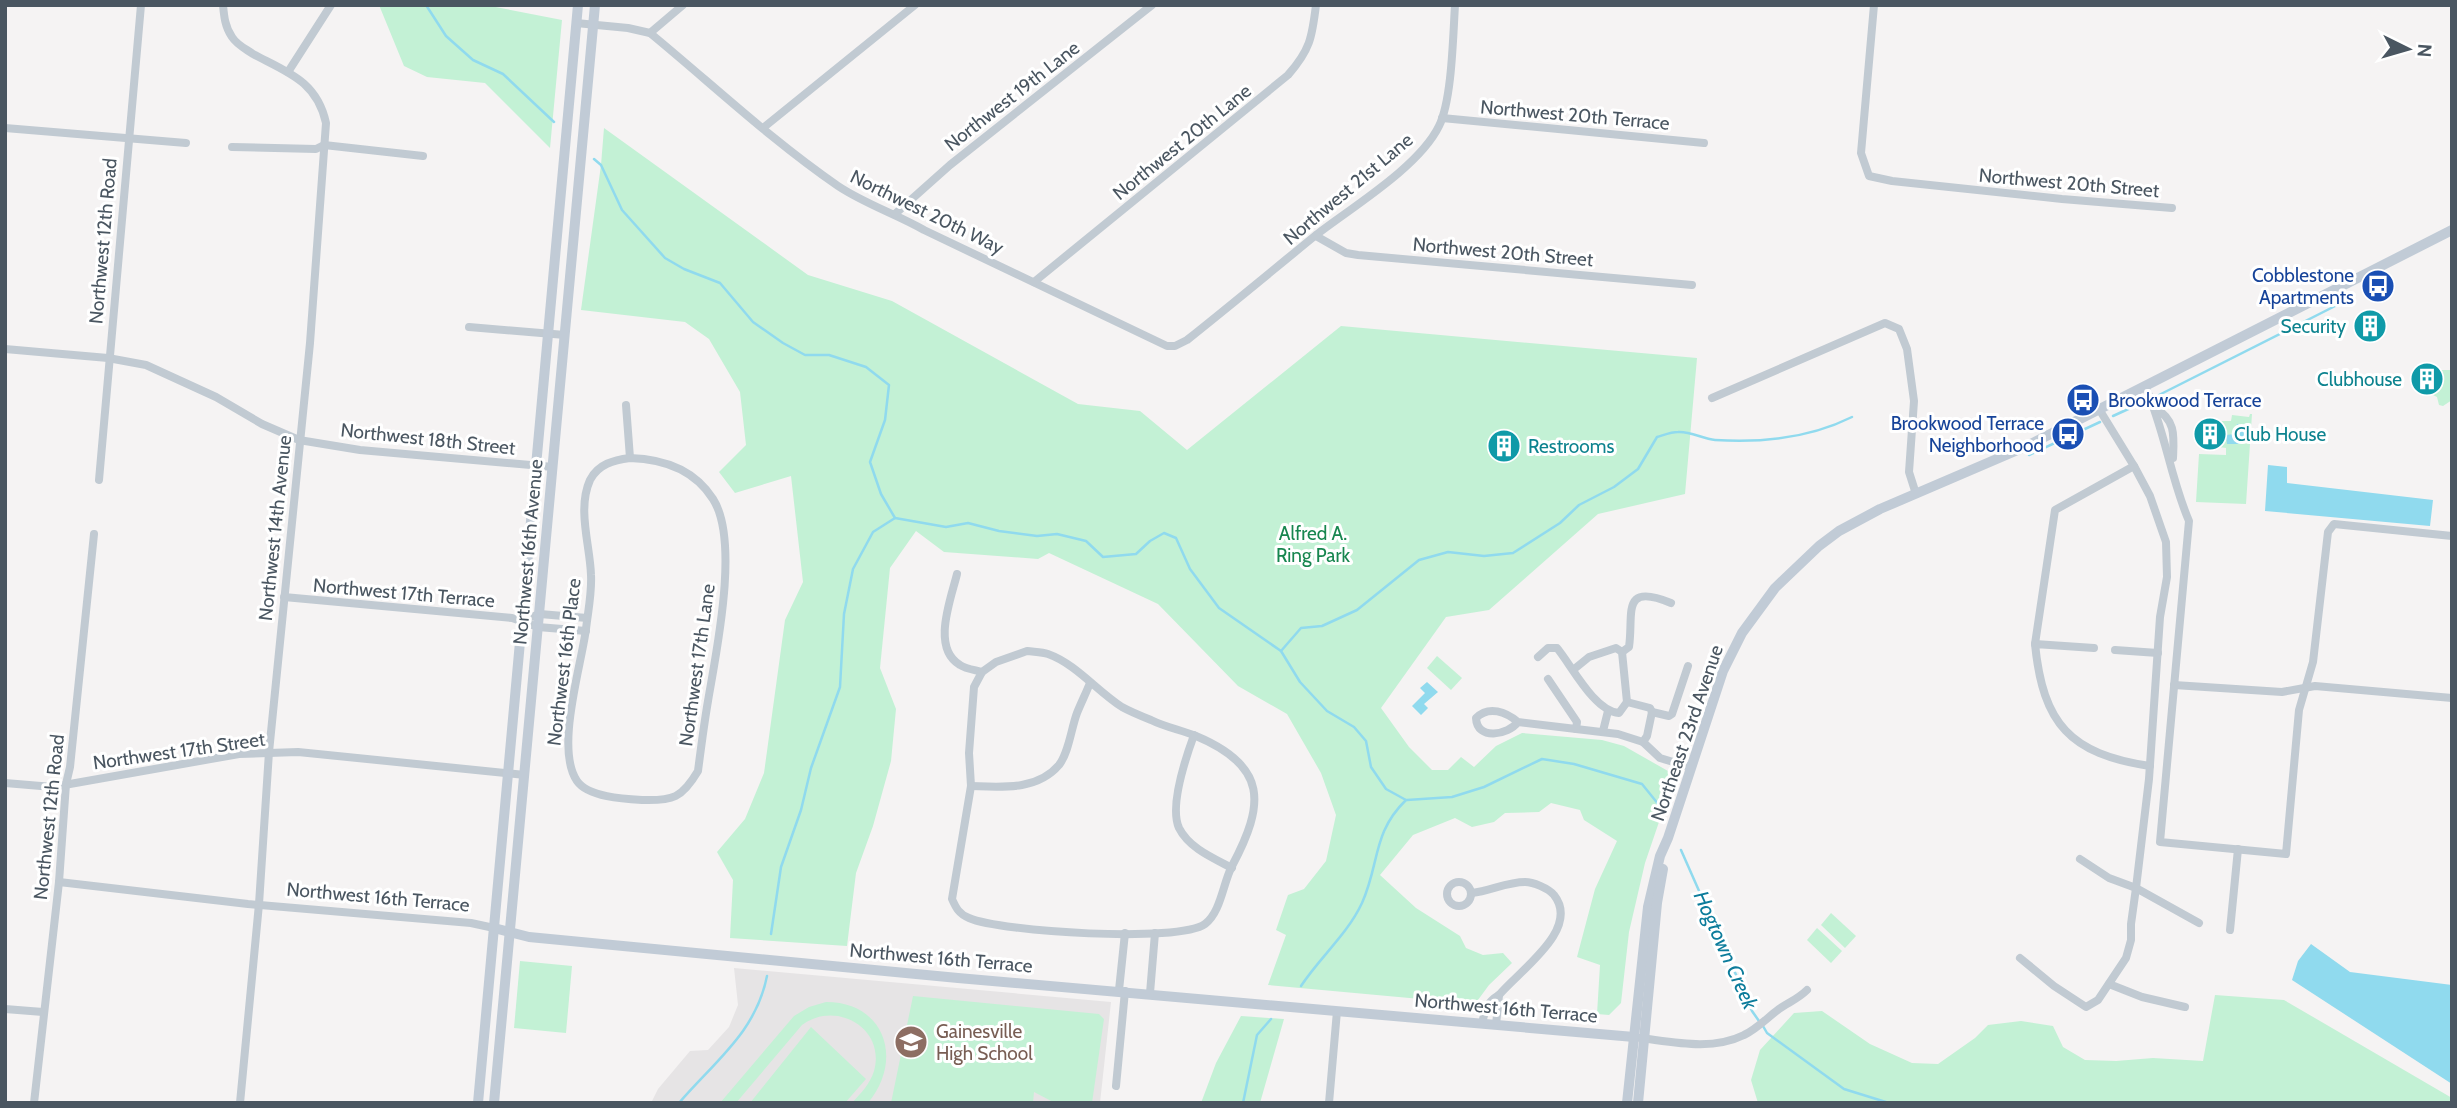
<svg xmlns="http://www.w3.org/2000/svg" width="2457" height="1108" viewBox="0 0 2457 1108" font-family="Cabin,sans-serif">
<rect width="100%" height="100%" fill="#f5f3f3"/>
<polygon fill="#e6e4e5" points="734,968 1111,1002 1100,1103 651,1103 658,1089 690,1051 708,1050 729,1027 738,1005"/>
<g fill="#c3f1d5">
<polygon points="379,5 485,5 562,20 550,148 485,83 427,77 404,66"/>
<polygon points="604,128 808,275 892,301 1078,404 1140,411 1187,450 1341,326 1697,358 1685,494 1598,514 1489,610 1446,617 1381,708 1409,747 1432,770 1448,770 1461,757 1474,767 1496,746 1522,733 1602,740 1624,746 1675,775 1645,863 1629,932 1621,1003 1609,1015 1597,1014 1600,965 1577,957 1595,889 1617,841 1584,820 1580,810 1551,803 1539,812 1505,813 1494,822 1472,827 1455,818 1413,835 1380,875 1416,908 1460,936 1466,948 1483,955 1503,953 1512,963 1489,985 1475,1004 1268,985 1286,935 1276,930 1288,895 1304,889 1326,861 1336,815 1321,773 1287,714 1238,686 1158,604 1049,553 1038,559 944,552 916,531 890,568 880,668 896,709 891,761 873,826 856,873 847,946 730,938 733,880 717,852 745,819 764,773 785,620 803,582 791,476 735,493 719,472 746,445 740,392 709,339 685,322 581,310 601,165"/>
<polygon points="2440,370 2452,370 2452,400 2443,406 2439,405 2437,397 2433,395 2434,391 2438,391 2442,376 2439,374"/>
<polygon points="2250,414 2252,414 2246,504 2196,502 2199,454 2226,455 2226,448 2219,447 2221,421 2231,421 2232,415 2249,417"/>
<polygon points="1437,656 1462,678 1451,690 1427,668"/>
<polygon points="1831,913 1856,936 1845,948 1821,925"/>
<polygon points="1817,928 1842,951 1831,963 1807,940"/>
<polygon points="520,961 572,966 566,1033 514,1028"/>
<polygon points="2215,995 2284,1000 2452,1098 2452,1103 1758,1103 1751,1080 1760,1050 1794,1013 1822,1011 1870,1044 1912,1063 1938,1064 1975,1038 1988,1025 2021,1021 2053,1026 2063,1047 2085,1060 2116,1061 2153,1058 2203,1061"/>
<polygon points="913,996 1099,1014 1104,1019 1092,1103 1055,1103 1034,1092 1033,1103 891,1103"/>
<path d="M826,1002C885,1002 904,1060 868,1103H852C861,1093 870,1084 874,1071C886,1028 836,1000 802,1025L736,1103H720L794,1016L809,1007Z"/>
<polygon points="1241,1016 1284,1019 1260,1103 1201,1103 1216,1063"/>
<polygon points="811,1027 866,1079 845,1103 750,1103"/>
</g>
<g fill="#90daee">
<polygon points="2237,424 2247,425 2246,441 2240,444 2227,444 2226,435 2235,434"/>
<polygon points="2268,465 2287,467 2287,483 2433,500 2430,526 2265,511"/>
<polygon points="1427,682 1438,692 1424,704 1428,708 1421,715 1412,706 1425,693 1420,688"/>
<polygon points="2311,944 2350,972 2452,985 2452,1084 2292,980 2298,961"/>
</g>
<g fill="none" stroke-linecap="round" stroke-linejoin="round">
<g stroke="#90daee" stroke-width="2.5">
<polyline points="426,5 446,36 473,60 503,74 554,122"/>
<polyline points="594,159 601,165 622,210 665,258 684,269 720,283 753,322 783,343 805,355 829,355 866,367 889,385 885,420 870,462 881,494 895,518 946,527 968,523 999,531 1037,536 1057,534 1086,541 1103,557 1136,554 1150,541 1164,533 1176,538 1190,569 1219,608 1281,651 1300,682 1327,711 1354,727 1366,741 1371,767 1386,789 1406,800"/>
<polyline points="2153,398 2345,301"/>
<polyline points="2113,416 2148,400"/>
<polyline points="2029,455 2100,422"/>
<path d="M1281,651L1301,628L1322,626L1357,610L1419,560L1448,552L1484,556L1513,553L1560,523L1579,505L1614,487L1638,469L1657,437C1664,435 1671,432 1678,432C1690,431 1703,439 1715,440C1762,443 1810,438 1852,417"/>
<polyline points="1407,800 1452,797 1484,787 1542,759 1574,764 1642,784 1663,810"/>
<polyline points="1681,850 1752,1011 1759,1021"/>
<polyline points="771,934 781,867 801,810 811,768 840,687 844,614 853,569 873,532 895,518"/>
<path d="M1301,986C1320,957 1347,935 1362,903C1380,863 1372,833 1406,800"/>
<polyline points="1763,1026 1767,1033 1844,1089 1889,1103"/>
<path d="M679,1103C715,1061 756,1032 767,976"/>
<polyline points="1243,1103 1257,1035 1271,1019"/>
</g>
<g stroke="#c1cad2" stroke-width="8">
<path d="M223,5C224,16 225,27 232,37C237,45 246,49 253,54C287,72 317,81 326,123L310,343L269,752L259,904L240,1103"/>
<polyline points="1874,5 1861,153 1869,176 1892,181 2062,199 2172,208"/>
<path d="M576,23L628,28L650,33C712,84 771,140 838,186C865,204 896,214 924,230L1167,346H1175L1187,340C1231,305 1273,270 1316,235C1352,207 1419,167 1439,126C1452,100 1453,36 1455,5"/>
<polyline points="650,33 683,5"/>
<polyline points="288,72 331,5"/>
<polyline points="1442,118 1704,143"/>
<polyline points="5,128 186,143"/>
<polyline points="763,128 915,5"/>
<polyline points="232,147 316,149 324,145 423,156"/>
<polyline points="895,214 950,165 1152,5"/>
<polyline points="1316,236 1346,253 1358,255 1692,285"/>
<path d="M1034,282L1288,75C1310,50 1312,38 1316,5"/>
<polyline points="469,327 565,335"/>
<polyline points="5,349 108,358 146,365 216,397 262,424 299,440 360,450 553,467"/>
<path d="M2145,386C2165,430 2170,477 2189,521L2160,842L2286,854L2299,710L2313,662L2328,532L2334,524L2452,536"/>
<polyline points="1712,398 1885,323 1899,329 1907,349 1914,401 1909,472 1916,494"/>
<polyline points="626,405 630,458"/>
<path d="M2155,408C2176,420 2174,436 2173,458"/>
<path d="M630,458C663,459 694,469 713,499C740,541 716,653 708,701C704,724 701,748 698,771C682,798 673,801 642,800C624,799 588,797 577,781C555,749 581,667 586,629C588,611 592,593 591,575C590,545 577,509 590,480C598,464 614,460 630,458Z"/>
<polyline points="99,480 141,5"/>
<path d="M957,574C951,599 931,648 960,665C966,669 975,670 982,672"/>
<polyline points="284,597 512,618 538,627 586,631"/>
<polyline points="522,620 540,614 587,618"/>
<polyline points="2035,644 2055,510 2134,466"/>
<path d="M2094,648L2035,644C2043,724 2070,754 2150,766"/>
<polyline points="2115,650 2158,653"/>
<path d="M1027,651C1034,652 1042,652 1048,654C1076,664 1097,691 1122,707C1131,712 1141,716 1151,720C1165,727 1181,730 1196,736C1268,766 1265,804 1232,866C1223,883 1221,912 1205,924C1179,943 1001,932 969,918C959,914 956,908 952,899L971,786L969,753L974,687L982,672L996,662Z"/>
<path d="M1622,652L1629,647C1634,614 1620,582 1671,603"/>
<path d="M1538,657L1548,648H1557C1572,666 1594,711 1619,713L1627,702L1622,652L1616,648L1589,657L1573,670"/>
<polyline points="1688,666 1672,714 1669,716 1652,712 1647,736 1643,742 1660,758 1690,767"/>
<polyline points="1548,679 1577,722 1576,729 1618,734 1643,742"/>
<polyline points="2174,685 2282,692 2315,686 2452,698"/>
<polyline points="1627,702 1650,708 1652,712"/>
<path d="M1518,722C1506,712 1489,705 1476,718C1477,741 1508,735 1518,722L1576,729"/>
<polyline points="1603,731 1608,711"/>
<path d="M1194,735C1186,757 1169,806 1179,828C1189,848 1213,858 1232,868"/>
<polyline points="5,783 53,787 239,754 298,752 525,775"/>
<path d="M971,786C1001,787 1037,791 1059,765C1069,752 1071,729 1077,713C1081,703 1086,693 1090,683"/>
<polyline points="2080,859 2109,878 2136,888 2149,779 2160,617 2167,577 2166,542 2150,496 2134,466 2099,409"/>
<circle cx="1459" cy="894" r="12"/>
<polyline points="59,882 248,904 471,923 494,928"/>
<path d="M1472,893C1490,891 1507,882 1525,882C1533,882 1548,888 1554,895C1581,929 1520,970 1499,995C1486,1003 1485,1010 1482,1024"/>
<polyline points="2230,930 2238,849"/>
<polyline points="2020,958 2054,986 2086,1007 2098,1000 2126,958 2131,940 2131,924 2136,888 2199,923"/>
<polyline points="2109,984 2142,997 2185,1007"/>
<polyline points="1119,990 1125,933"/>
<polyline points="1150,993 1155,933"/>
<polyline points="5,1009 43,1012"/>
<polyline points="1496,1025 1499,995"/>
<path d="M1640,1038C1673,1042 1712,1051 1744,1035C1757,1029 1768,1017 1779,1009C1789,1002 1798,999 1807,990"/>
<polyline points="1116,1086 1125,991"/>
<polyline points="34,1103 59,882 66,784 70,767 94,534"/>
<polyline points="1329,1103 1337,1011"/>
</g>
<g stroke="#c1cbd6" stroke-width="10">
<polyline points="494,928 529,937 958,978 1634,1037"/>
<polyline points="478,1103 578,5"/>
<polyline points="494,1103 595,5"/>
<polyline points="1627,1103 1648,907 1660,856 1668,838 1723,671 1742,633 1775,588 1819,546 1839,531 1880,509 2027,446 2452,230"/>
<polyline points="1638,1103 1657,903 1663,869"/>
</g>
</g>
<defs>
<symbol id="bus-disc" viewBox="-11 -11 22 22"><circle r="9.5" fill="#1a4fb4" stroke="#fff"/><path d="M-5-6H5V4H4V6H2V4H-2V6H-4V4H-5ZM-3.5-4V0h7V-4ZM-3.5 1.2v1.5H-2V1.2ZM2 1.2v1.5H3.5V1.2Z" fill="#fff"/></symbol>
<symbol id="building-disc" viewBox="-11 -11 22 22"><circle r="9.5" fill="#0f9aa8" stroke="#fff"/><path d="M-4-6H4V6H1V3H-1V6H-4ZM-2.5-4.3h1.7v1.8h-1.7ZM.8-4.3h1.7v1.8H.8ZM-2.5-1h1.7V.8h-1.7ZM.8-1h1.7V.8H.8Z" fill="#fff"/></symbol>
<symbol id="school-disc" viewBox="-11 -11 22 22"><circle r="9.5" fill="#8d6e63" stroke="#fff"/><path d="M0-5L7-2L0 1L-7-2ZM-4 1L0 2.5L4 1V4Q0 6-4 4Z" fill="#fff"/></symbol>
</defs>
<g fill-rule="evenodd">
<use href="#bus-disc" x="2359" y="267" width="38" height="38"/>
<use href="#building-disc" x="2351" y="307" width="38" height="38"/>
<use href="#building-disc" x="2408" y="360" width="38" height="38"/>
<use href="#bus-disc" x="2064" y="381" width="38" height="38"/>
<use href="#bus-disc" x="2049" y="415" width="38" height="38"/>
<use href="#building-disc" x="2191" y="415" width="38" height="38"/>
<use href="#building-disc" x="1485" y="427" width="38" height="38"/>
<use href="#school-disc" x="892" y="1023" width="38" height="38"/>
</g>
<g text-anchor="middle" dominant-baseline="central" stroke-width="6" stroke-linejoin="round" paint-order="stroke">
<g font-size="19" fill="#4a5661" stroke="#fff">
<text transform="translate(1012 96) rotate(-38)">Northwest 19th Lane</text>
<text transform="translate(1575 115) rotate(5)">Northwest 20th Terrace</text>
<text transform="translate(1182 142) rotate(-39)">Northwest 20th Lane</text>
<text transform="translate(2069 183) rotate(5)">Northwest 20th Street</text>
<text transform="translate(1348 189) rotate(-40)">Northwest 21st Lane</text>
<text transform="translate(927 212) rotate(26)">Northwest 20th Way</text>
<text transform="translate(103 241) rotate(-85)">Northwest 12th Road</text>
<text transform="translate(1503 252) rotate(5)">Northwest 20th Street</text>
<text transform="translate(428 439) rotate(6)">Northwest 18th Street</text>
<text transform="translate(275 528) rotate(-84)">Northwest 14th Avenue</text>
<text transform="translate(528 552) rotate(-85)">Northwest 16th Avenue</text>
<text transform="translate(404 593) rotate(5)">Northwest 17th Terrace</text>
<text transform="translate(564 662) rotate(-83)">Northwest 16th Place</text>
<text transform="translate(697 665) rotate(-82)">Northwest 17th Lane</text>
<text transform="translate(1687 733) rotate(-71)">Northeast 23rd Avenue</text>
<text transform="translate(179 751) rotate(-8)">Northwest 17th Street</text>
<text transform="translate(49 817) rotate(-84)">Northwest 12th Road</text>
<text transform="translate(378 897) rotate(5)">Northwest 16th Terrace</text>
<text transform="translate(941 958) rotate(5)">Northwest 16th Terrace</text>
<text transform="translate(1506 1008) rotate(5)">Northwest 16th Terrace</text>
</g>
<g font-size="19" fill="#164399" stroke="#fff" text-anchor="end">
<text x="2354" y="275">Cobblestone<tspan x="2354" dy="22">Apartments</tspan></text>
<text x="2108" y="400" text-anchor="start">Brookwood Terrace</text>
<text x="2044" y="423">Brookwood Terrace<tspan x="2044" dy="22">Neighborhood</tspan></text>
</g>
<g font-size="19" fill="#0d838f" stroke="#fff" text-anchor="end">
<text x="2346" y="326">Security</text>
<text x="2402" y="379">Clubhouse</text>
<text x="2234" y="434" text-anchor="start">Club House</text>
<text x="1528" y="446" text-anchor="start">Restrooms</text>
</g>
<g font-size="19" fill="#17864f" stroke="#fff">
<text x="1313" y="533">Alfred A.<tspan x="1313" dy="22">Ring Park</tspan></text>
</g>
<g font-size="19" fill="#785e54" stroke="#fff" text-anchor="start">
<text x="936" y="1031">Gainesville<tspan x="936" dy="22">High School</tspan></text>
</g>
<g font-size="21" font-style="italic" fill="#0c7c9b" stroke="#fff">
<text transform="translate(1726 950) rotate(66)">Hogtown Creek</text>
</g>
</g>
<rect width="2457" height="1108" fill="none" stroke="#4a5661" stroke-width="14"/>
<g transform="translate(2408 49) rotate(95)" stroke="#ffffff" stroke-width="5" paint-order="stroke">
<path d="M0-5L12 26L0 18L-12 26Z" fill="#4a5661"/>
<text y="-10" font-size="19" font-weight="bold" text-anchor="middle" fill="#4a5661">N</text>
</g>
</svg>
